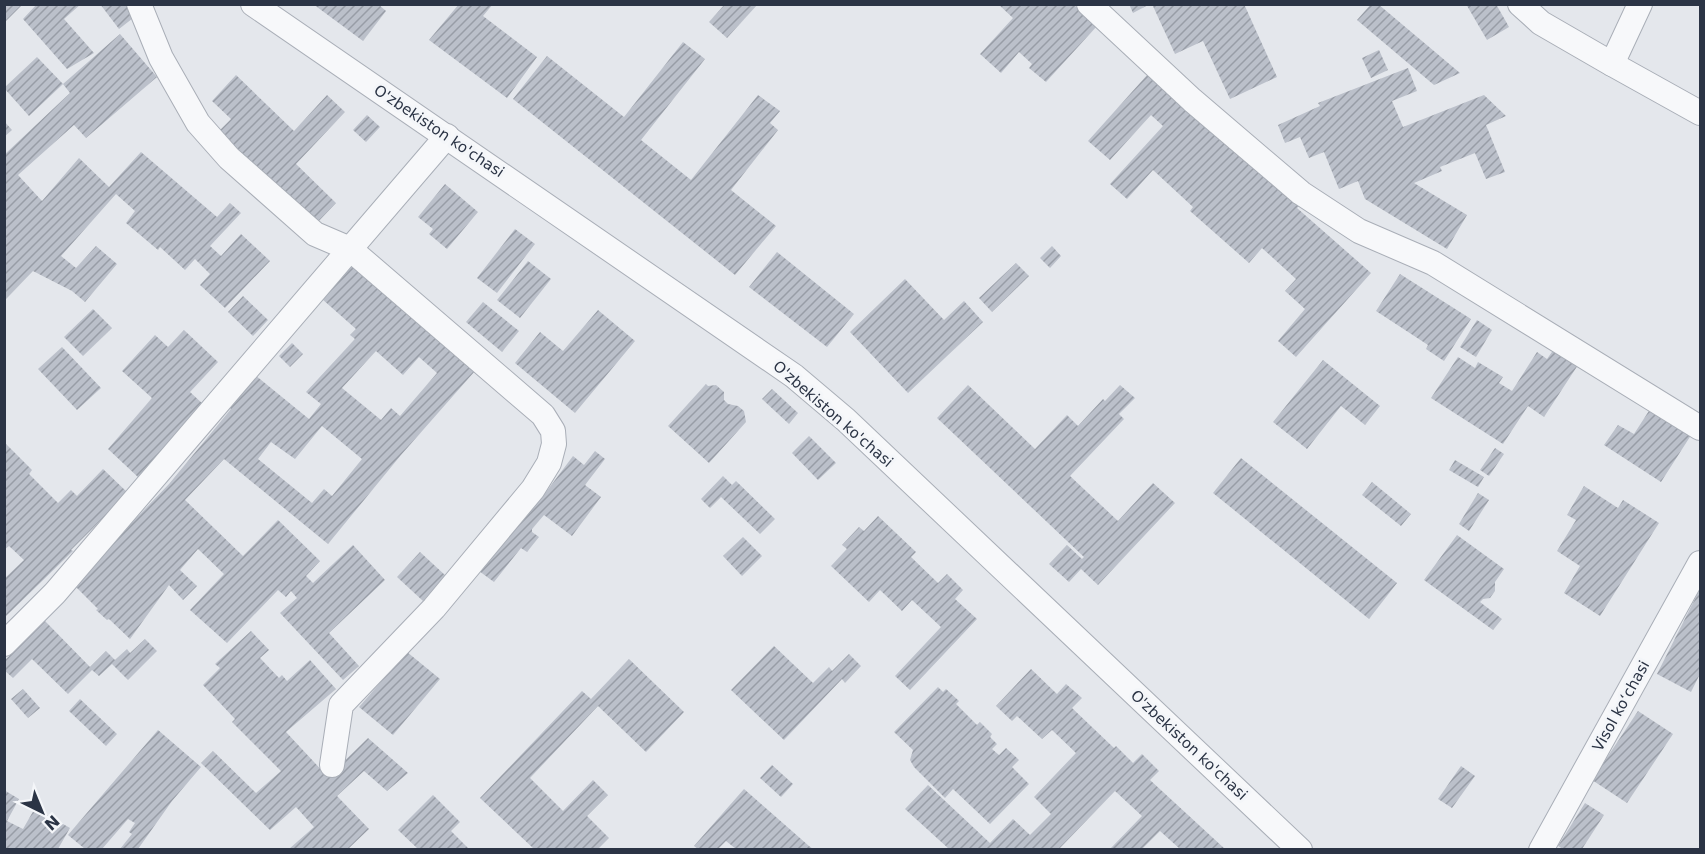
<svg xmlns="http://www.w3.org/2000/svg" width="1705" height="854" viewBox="0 0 1705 854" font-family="'DejaVu Sans',sans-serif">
<defs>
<pattern id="building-hatch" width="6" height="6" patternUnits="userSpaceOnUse" patternTransform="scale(1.5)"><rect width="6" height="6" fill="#bbc0ca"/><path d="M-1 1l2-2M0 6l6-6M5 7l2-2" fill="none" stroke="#989da6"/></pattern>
</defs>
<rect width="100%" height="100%" fill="#e4e7ec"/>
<g fill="url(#building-hatch)" fill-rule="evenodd">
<polygon points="4,4 23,4 4,23"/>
<polygon points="37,4 81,4 64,19 94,53 67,69 23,19"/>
<polygon points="100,4 130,4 137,15 119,29"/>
<polygon points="313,4 378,4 386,11 363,41"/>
<polygon points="459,4 493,4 483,16 537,57 507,98 429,40"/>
<polygon points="725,4 758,4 727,38 709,22"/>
<polygon points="998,4 1073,4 1097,26 1046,82 1029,68 1032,64 1019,52 1001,73 980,54 1013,18"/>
<polygon points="1129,4 1150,4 1133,13"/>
<polygon points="1152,4 1244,4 1277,77 1230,99 1203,41 1175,54"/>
<polygon points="1371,4 1378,4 1460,73 1434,85 1357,20"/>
<polygon points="1466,4 1496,4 1509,27 1487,40"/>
<polygon points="120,34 157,77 86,138 74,125 18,175 42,201 79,158 109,187 141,152 217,217 230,203 241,213 210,246 221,256 241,234 270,261 225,308 200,285 210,274 195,259 185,270 160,247 158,250 126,223 135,211 116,194 61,256 76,268 96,246 117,264 85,302 72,291 33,271 4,301 4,155 70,93 63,84"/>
<polygon points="683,42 705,59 641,140 691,180 758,95 780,111 770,123 778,130 731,190 776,226 735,275 513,99 547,56 624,117"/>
<polygon points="1379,50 1388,70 1371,78 1362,58"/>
<polygon points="37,57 63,84 29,116 4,88"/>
<polygon points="1408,68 1417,91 1392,101 1403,127 1484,95 1506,116 1486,125 1505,172 1486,179 1475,153 1440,167 1442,171 1414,183 1467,215 1447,249 1365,199 1358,181 1339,189 1324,152 1309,158 1300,137 1285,143 1278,125 1320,106 1318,103"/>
<polygon points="1148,74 1299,206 1297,208 1371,273 1296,357 1278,341 1305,309 1285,291 1296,279 1262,248 1249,263 1190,211 1193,207 1153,170 1127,199 1110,184 1163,126 1151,115 1110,160 1088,141"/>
<polygon points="236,75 294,131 327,95 345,112 296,164 336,203 316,224 219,131 231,119 212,101"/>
<polygon points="367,115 380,127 366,142 353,130"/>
<polygon points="4,121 12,130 4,137"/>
<polygon points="445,184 478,212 447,249 429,234 433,229 418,217"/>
<polygon points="515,229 535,244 497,293 477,278"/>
<polygon points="1052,246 1061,256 1050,268 1040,258"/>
<polygon points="777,252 854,314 827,347 749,287"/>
<polygon points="528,261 551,279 520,318 497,300"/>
<polygon points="1016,263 1029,276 992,312 979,298"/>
<path d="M354,264L475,371L401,455L328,544L224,459L185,500L243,556L278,520L320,561L306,576L313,583L353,545L385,580L329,633L359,666L343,680L280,613L297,598L291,591L286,597L278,590L227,643L190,610L224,574L198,549L180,570L197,586L183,600L169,585L130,639L109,619L107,620L96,610L98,609L73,584L169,484L231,409L229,407L255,375L309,419L321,404L306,392L355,339L350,335L356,329L322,299ZM376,351L403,375L419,357L437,373L400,416L391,408L381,420L342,388ZM322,426L362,459L332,496L324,489L312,503L258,459L271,442L295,459Z"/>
<polygon points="1400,274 1471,319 1444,361 1426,349 1428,345 1376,311"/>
<polygon points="905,279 944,320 964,301 983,322 908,393 850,332"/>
<polygon points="243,296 268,320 253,336 228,312"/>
<polygon points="483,302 519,331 502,352 466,322"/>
<polygon points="93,309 112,328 83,356 64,337"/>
<polygon points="598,310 635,341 575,413 515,363 540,332 563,351"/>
<polygon points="1477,320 1492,330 1476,357 1460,347"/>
<polygon points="184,330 218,362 190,392 204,405 139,478 108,449 152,398 122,371 155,335 168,347"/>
<polygon points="292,343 303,354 290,367 279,356"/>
<polygon points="62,347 101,388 77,410 38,369"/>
<polygon points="1554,349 1578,365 1544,417 1528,406 1503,444 1431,398 1458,357 1475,368 1478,362 1503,377 1499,383 1512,391 1537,352 1547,359"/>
<polygon points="1323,360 1380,406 1365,425 1341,406 1307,449 1273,422"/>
<polygon points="706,384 708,386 716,385 724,392 724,400 728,404 738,406 744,411 746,422 709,463 668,426"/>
<polygon points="968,385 1035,449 1067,415 1078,426 1103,399 1105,401 1120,385 1135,398 1119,414 1124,419 1070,476 1118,521 1153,483 1175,503 1098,585 1081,569 1069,582 1049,564 1067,545 1082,559 1084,557 937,418"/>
<polygon points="772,389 798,413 789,424 762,399"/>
<polygon points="1654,403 1695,429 1661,482 1604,445 1618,425 1634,434"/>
<polygon points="809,436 836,463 818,480 792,453"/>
<polygon points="4,442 32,470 29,474 58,503 71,490 77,496 103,469 128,493 71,550 73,551 4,618 4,579 24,560 9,546 4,550"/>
<polygon points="1495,448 1504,454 1489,476 1480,470"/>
<polygon points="595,451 605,459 585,485 601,497 572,536 544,515 532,529 532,532 539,537 527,552 521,548 494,582 479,571 543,496 573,456 584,465"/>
<polygon points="1241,458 1397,583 1369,619 1213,493"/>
<polygon points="1455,460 1484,477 1478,487 1449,470"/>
<polygon points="723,476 732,485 736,481 775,519 760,534 721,497 710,508 701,499"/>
<polygon points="1372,482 1411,514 1401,526 1362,495"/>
<polygon points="1584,486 1618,508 1623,500 1659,523 1600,616 1564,593 1580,566 1557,551 1576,520 1567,515"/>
<polygon points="1478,493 1489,500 1469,531 1459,524"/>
<polygon points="878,516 916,552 911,557 938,583 947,574 963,590 955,599 977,619 910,690 895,676 941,627 912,600 902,611 880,590 869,602 831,566 847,549 842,545 859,527 864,531"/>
<polygon points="1457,535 1504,569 1495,582 1495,591 1490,598 1483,599 1480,602 1502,619 1493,630 1424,580"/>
<polygon points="743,537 762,556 742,576 723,556"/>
<polygon points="420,552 446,576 423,601 397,577"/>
<polygon points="1700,589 1700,674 1691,692 1657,674"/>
<polygon points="45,621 90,667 106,651 115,660 127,649 130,653 145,639 157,651 128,680 112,664 99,676 92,670 68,694 32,659 13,678 4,670 4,661"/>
<polygon points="251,631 269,650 260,658 279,678 282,675 287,681 310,660 336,689 286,732 328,777 368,738 408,773 387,791 364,771 337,796 369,829 348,849 289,849 314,827 296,807 270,830 201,763 213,751 256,793 281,771 232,722 235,719 203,685 220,668 215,664"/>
<polygon points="774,646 813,683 829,667 832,671 849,654 861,666 845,683 842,679 784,740 731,690"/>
<polygon points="407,652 440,679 393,735 359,707"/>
<polygon points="629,659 684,712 646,752 598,706 530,778 563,811 593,780 608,795 587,816 609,838 598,849 534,849 480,798 582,691 591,699"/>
<polygon points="1031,669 1057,694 1066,684 1082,698 1072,708 1114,748 1116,746 1133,763 1142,754 1159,771 1150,780 1225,849 1180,849 1160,831 1142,849 1110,849 1142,816 1115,791 1059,849 949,849 905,809 928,785 990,843 1013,819 1030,835 1051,814 1034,797 1076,753 1052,730 1042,739 1017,716 1012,721 996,706"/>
<polygon points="938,687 943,692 946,689 959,701 956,704 977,725 980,722 992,734 990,737 997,744 992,749 999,755 1006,748 1019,760 1012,767 1029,784 990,824 953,789 945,798 914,767 910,760 913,750 894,732"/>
<polygon points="23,689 40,708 28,718 11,699"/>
<polygon points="80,699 117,734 106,746 69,711"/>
<polygon points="1638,711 1673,734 1627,803 1592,780"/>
<polygon points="158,730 201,767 172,801 138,849 120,849 132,834 129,832 135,823 128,819 102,849 85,849 68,835"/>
<polygon points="772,765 793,784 781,797 760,778"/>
<polygon points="1461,766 1475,776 1452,808 1438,799"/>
<polygon points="744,789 809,846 813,849 736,849 726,841 718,849 698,849 694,846"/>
<polygon points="4,790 19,799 7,821 23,829 35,808 70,828 58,849 4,849"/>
<polygon points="433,795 460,822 451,831 469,849 418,849 398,830"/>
<polygon points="1585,803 1604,815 1582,849 1563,849 1558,846"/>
</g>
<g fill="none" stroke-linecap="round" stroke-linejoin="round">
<defs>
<g id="street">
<polyline points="139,4 161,58 198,123 229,158 315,234 350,249 543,415 553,431 554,444 549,463 533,489 434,608 341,705 332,765"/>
<polyline points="253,4 794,376 846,420 1300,850"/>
<polyline points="1089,4 1192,100 1301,193 1359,231 1433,263 1700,428"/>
<polyline points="1520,4 1541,23 1612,64 1640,4"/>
<polyline points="1612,64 1700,113"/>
<polyline points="4,644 55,593 447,136"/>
<polyline points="1541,850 1700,563"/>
</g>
</defs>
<use href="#street" stroke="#a9aeb7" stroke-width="26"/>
<use href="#street" stroke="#f7f8fa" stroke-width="24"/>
</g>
<g text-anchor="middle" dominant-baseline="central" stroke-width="6" stroke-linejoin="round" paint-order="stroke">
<g font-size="15" fill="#2b3445" stroke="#f4f6f9">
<text transform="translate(439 131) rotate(34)">O'zbekiston ko'chasi</text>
<text transform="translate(833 414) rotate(41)">O'zbekiston ko'chasi</text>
<text transform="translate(1621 706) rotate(-61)">Visol koʻchasi</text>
<text transform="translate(1189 745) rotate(43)">O'zbekiston ko'chasi</text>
</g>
</g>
<rect width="1705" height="854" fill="none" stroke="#2b3445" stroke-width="12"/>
<g transform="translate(42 812) rotate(137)" stroke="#f4f6f9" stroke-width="4.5" paint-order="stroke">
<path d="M0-4.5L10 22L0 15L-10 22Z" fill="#2b3445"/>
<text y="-9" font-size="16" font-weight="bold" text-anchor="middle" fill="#2b3445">N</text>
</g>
</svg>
